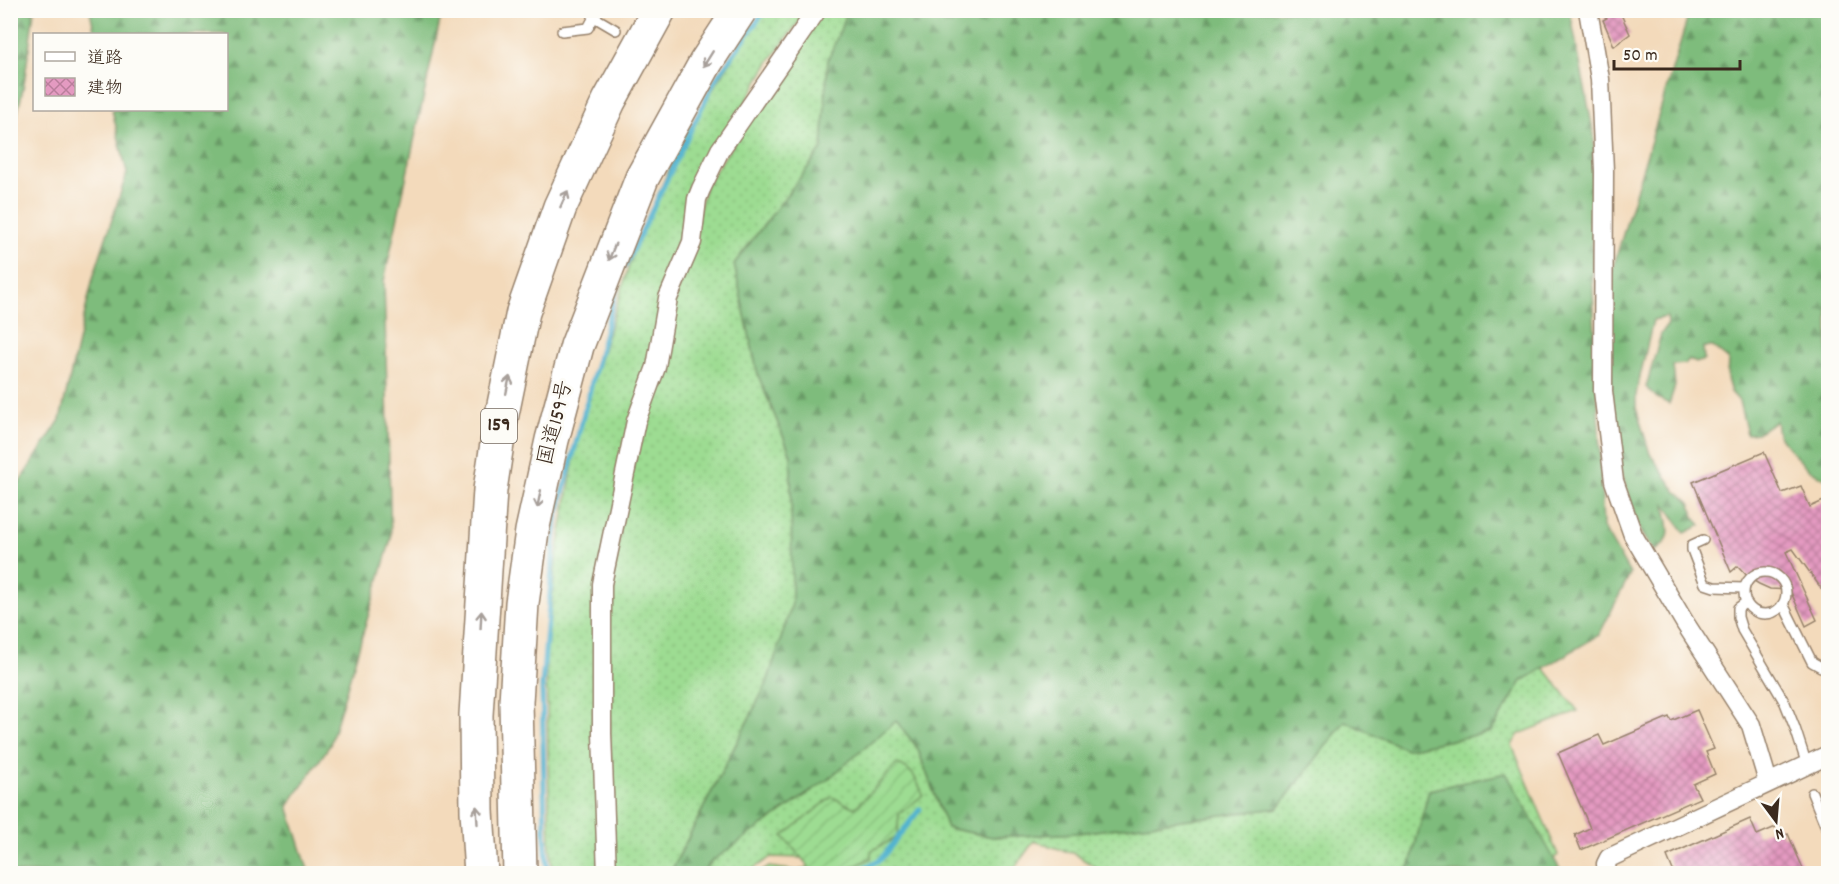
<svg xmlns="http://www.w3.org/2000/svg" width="1839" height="884" viewBox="0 0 1839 884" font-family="Dekko,'Klee One',sans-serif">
<defs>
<pattern id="grass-dots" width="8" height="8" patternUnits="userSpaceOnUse" patternTransform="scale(1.5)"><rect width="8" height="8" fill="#9ddc92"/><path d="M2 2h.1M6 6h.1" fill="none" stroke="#88bd7d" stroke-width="1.8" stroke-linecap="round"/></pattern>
<pattern id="forest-firs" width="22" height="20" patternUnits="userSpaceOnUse" patternTransform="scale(1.5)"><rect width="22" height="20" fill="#7ebc7c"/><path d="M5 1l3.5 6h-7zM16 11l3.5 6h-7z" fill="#689965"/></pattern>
<pattern id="garden-furrows" width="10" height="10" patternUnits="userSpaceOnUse" patternTransform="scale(1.5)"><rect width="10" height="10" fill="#9ddc92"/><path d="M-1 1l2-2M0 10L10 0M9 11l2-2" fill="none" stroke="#88bd7d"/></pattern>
<pattern id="building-cross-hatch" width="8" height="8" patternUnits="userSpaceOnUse" patternTransform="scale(1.5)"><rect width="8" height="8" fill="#e49ac1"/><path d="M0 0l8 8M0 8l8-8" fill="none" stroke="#ba7e9c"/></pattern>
</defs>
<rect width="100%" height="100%" fill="#fdfcf7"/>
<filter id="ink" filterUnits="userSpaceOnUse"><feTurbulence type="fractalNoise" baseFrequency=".0167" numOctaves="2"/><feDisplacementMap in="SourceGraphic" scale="12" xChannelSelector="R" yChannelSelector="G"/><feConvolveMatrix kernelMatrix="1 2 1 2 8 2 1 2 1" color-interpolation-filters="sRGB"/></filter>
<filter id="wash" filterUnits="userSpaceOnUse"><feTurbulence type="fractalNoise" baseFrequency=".008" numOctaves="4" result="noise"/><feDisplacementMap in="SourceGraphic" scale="24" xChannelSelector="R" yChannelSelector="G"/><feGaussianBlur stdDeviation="1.35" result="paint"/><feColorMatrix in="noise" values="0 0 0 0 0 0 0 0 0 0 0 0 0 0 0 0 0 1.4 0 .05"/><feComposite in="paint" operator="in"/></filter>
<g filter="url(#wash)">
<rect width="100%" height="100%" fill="#f3dabb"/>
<g fill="url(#grass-dots)" stroke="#6c8358" stroke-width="1.5">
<polygon points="763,11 807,11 771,59 708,166 688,230 608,541 602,873 553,874 550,846 546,658 556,561 580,424 633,253 682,138"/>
<polygon points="821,11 848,11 828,60 822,149 734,264 758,375 791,455 792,604 767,683 670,873 613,874 608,618 623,512 644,417 706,185"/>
<polygon points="1544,668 1578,711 1519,734 1512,745 1558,855 1553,859 1506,773 1429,790 1408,873 1236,874 1233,872 1225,874 1104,873 1075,854 1034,841 1011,873 841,873 871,858 870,851 897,837 899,814 922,795 855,808 784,836 802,858 771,857 747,873 701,874 712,861 827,780 896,720 917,747 947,828 993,837 1078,833 1278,808 1345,721 1406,749 1491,732 1522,681"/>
</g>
<g fill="url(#forest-firs)" stroke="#5c734d" stroke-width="1.5">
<polygon points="11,10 34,11 24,84 11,141"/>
<polygon points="90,11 442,11 384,281 391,539 330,745 288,806 309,873 11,873 11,495 60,420 93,278 127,173 112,110 226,110 226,34 95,34"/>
<polygon points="848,11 1570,11 1594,135 1592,265 1603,527 1630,574 1599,635 1522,681 1491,732 1406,749 1345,721 1278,808 1078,833 993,837 947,828 917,747 896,721 827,780 712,861 701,873 670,874 767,683 792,604 791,455 758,375 734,264 822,149 828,60"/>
<path d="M1680,11H1828V481L1807,468L1792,452L1778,435L1776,421L1757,433L1747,434L1739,401L1731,392L1727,379L1728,359L1713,347H1703L1704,360L1696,363L1689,359L1685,364L1673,365L1675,386L1669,404L1657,398L1646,387L1661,334L1668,324L1667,317L1653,320L1636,394V408L1650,454L1675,490L1691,504L1694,517L1701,525L1685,533L1665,504C1667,526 1677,538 1654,551L1639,529L1611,439L1610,278L1687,20Z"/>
<polygon points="1506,773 1562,873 1408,873 1429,790"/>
</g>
<path fill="url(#garden-furrows)" stroke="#6c8358" stroke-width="1.5" d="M897,764C913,768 917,781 923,795L899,814L897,837L871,851V858L841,873H759L769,867L798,871L809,867L783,836L832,797L855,808Z"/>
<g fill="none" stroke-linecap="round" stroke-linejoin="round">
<g stroke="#51b2d0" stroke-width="5">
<polyline points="625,266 715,80 765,10"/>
<polyline points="548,874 545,839 542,686 556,520 617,286"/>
<polyline points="853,874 881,859 920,809"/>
</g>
</g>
<g id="blocks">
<g fill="url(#building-cross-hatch)">
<polygon points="1603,10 1619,10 1630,34 1614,46 1603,20 1607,18"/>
<polygon points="1764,452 1782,493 1801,486 1810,507 1828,499 1828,598 1793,549 1786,552 1817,620 1806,626 1790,590 1770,589 1759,584 1749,578 1738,566 1731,572 1693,482"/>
<polygon points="1697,710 1714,749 1706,752 1715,774 1693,784 1700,798 1581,850 1575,835 1590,828 1558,753 1599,735 1604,745 1669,717 1671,721"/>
<polygon points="1750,819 1757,835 1778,826 1783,836 1788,834 1805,873 1674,873 1667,856"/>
</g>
</g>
</g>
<g filter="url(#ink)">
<use href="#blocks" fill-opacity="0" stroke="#97826c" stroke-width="1.5"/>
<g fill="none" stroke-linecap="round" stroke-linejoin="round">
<defs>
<g id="lane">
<polyline points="562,31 588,28 594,17 616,30"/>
<polyline points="1703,540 1692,545 1692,550 1705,584 1714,587 1743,588"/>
<circle cx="1765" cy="593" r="21"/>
<polyline points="1745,603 1738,608 1738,617 1742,630 1785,703 1795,728 1807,765"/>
<polyline points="1783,604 1812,662 1821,667 1828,666"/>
<polyline points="1812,793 1828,832"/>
</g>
<g id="street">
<polyline points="1588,10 1600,79 1604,171 1603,391 1614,481 1633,535 1685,623 1751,725 1768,782"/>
<polyline points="607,874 602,733 602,584 636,421 656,367 668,298 692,242 697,199 701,189 720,150 817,10"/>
<polyline points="1607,874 1606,864 1609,858 1828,755"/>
</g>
<g id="highway">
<polyline points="481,874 477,811 476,715 490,490 500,424 523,312 560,207 609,101 659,10"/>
<polyline points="520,874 516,702 522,603 532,531 552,440 577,346 642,178 706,62 740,10"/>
</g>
</defs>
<use href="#lane" stroke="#97826c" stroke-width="12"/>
<use href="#street" stroke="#97826c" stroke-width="21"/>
<use href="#highway" stroke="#97826c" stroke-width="36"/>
<use href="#lane" stroke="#fff" stroke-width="9"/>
<use href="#street" stroke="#fff" stroke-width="18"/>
<use href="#highway" stroke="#fff" stroke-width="33"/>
</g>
<defs><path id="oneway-shaft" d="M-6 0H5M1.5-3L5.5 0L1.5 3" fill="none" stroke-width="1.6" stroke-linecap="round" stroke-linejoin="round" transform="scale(1.5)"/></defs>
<g stroke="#a79f9a">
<use href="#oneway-shaft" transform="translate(708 59) rotate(122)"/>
<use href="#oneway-shaft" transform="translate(564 199) rotate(-66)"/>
<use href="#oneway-shaft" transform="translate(612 252) rotate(112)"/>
<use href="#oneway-shaft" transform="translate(508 385) rotate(-78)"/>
<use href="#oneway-shaft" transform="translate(539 499) rotate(102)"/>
<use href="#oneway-shaft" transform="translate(481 620) rotate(-87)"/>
<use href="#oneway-shaft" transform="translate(477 815) rotate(-93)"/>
</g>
</g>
<g text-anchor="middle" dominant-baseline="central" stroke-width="6" stroke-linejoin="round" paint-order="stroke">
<rect fill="#fdfcf7" stroke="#75695f" stroke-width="1.5" x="481" y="409" width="36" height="34" rx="4.5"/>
<g font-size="20" font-weight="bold" fill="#3b2a1e">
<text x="499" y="426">159</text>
</g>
<g font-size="21" fill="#3b2a1e" stroke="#fdfcf7">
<text transform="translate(557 423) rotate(-76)">国道159号</text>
</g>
</g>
<rect width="1839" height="884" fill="none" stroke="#fdfcf7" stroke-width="36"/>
<rect x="33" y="33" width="195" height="78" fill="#fdfcf7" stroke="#afa8a0" stroke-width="1.5"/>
<rect x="45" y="52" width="30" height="9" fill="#ffffff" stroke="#afa8a0" stroke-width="1.5"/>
<text x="87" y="63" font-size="18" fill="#3b2a1e">道路</text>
<rect x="45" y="78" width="30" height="18" fill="url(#building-cross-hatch)" stroke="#afa8a0" stroke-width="1.5"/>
<text x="87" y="93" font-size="18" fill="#3b2a1e">建物</text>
<g transform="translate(1776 821) rotate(164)" stroke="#fdfcf7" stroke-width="4.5" paint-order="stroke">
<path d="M0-4.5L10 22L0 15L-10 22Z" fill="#3b2a1e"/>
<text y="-9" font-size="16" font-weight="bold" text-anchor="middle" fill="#3b2a1e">N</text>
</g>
<path d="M1614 60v9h126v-9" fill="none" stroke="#3b2a1e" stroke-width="3"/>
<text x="1623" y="60" font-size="18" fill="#3b2a1e" stroke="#fdfcf7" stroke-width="4.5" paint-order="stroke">50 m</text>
</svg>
